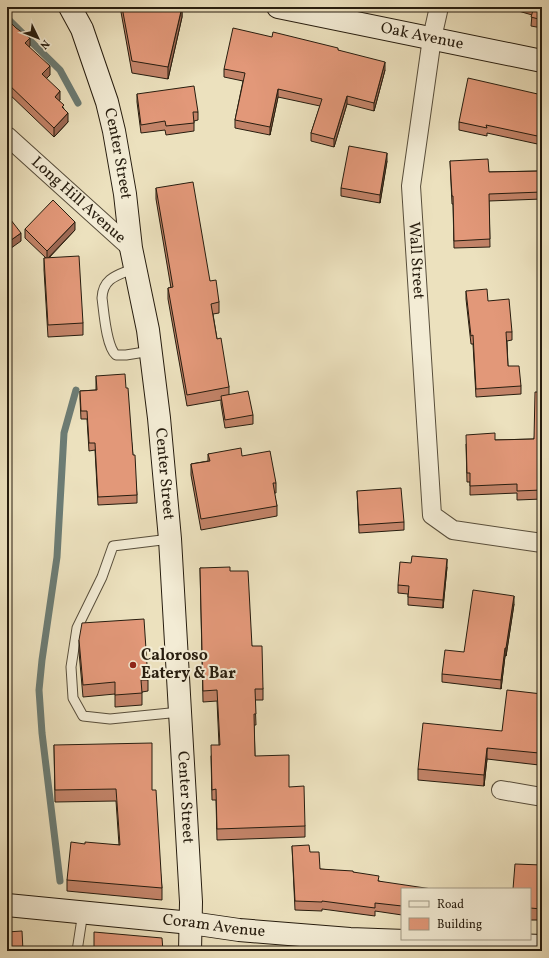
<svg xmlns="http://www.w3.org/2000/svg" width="549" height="958" font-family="Vollkorn,serif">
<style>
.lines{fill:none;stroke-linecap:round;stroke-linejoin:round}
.stream{stroke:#6c7c74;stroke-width:7}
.lane-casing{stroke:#584e3b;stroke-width:11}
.street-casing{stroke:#584e3b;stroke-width:20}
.secondary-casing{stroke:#271d0f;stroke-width:24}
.lane{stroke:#f3ecd5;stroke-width:9}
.street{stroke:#f3ecd5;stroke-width:18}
.secondary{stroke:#f3ecd5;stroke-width:22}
.wall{fill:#c28368;stroke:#271d0f}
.shaded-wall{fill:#9e6a55;stroke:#271d0f}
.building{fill:#e29879;stroke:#271d0f}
.poi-dot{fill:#8f2418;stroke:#f3ecd5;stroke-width:1.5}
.labels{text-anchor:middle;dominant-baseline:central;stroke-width:4;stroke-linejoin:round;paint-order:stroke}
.street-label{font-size:16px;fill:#271d0f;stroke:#f3ecd5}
.poi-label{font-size:16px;font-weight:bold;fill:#271d0f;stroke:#f3ecd5;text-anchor:start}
</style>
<rect width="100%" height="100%" fill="#ece1be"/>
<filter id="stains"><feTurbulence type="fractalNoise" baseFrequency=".005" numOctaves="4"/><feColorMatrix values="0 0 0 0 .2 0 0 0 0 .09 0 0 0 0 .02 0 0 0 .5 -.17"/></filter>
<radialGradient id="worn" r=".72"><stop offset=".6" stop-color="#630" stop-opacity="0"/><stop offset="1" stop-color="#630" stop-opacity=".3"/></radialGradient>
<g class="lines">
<g class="stream">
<path d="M7,18L60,70L78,103"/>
<path d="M60,881L42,733L39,690L42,660L57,557L64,433L76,390"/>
</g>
<g class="lane-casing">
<g id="lane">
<path d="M135,268C119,275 103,277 102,298C104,312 106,346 116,355H126L151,351"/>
<path d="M170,539L113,546L102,577L77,628L71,667L73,698L83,716L110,719L180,712"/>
<path d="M77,951L83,912"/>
</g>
</g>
<g class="street-casing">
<g id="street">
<path id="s1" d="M439,7L432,38L411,186L432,515L453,530L542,543"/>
<path id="s2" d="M7,136L131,248"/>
<path d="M501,790L542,797"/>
</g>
</g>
<g class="secondary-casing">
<g id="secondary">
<path id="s3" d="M70,7L82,29L107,102L114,131L125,194L131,248L148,330L159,418L170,539L191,902L190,951"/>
<path id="s4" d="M278,7L542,61"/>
<path id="s5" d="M7,905L191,923L239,930L350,939L542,946"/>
</g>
</g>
<use href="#lane" class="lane"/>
<use href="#street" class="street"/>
<use href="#secondary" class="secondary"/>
</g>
<g class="wall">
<path d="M121,7H182V17L168,79L132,73L121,12Z"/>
<path d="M505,7H542V28L531,26L532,15Z"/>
<path d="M7,19L30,46L29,47L50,75L46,78L60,100H59L64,109L68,122L54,137L7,92Z"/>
<path d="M338,50L385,70L374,111L347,104L334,147L311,141V133L320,106L278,97L270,135L235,128V120L243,81L224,77V69Z"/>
<path d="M137,94L198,112V120L194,121V131L166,135L165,130L141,133L137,102Z"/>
<path d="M542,95V145L487,133V136L459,130V122Z"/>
<path d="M387,161L380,203L341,196V188Z"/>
<path d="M450,161L489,172L542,171V199L489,201L490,247L454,248L453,204H452Z"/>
<path d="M156,188L210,281L219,302V313L213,314L217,339L229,387V395L253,415V424L225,428L221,404V400L187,406L168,299V288H171L156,199Z"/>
<path d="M25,229L75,230L49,258L83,323V335L48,337L44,270V258H46L25,238Z"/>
<path d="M466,291L488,301L512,332V340L507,341L508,366L521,386V394L476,397L473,344H471L466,299Z"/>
<path d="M96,376L126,388L137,495V503L98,505L95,450L89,451L87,419H81L80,399V391L96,390Z"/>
<path d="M542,392V499L517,500V493L470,495V482H467L466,444L495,440L534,439Z"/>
<path d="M208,454L242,456L276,483V493H274L277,506V516L201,530L191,475V464L208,461Z"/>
<path d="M357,491L404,522V530L359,533Z"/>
<path d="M447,567L443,608L408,605V594L398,593V585Z"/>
<path d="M200,568L230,571L252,646L263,689V700H255L256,725H254L255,756L289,787L305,826V837L217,840L216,800H212L211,756L219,745L217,701L203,702Z"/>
<path d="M514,604L506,656H505L501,689L442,682V674Z"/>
<path d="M79,640L148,680V691L142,692V705L115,707V694L83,697L79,652Z"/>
<path d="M542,694V757H540L539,765L487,759L484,786L418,780V769L502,731Z"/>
<path d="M54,745L152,790L162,888V900L67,891V880L85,844L119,845L116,801L55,802Z"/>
<path d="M292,846L310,852L320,869L353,872L402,889V915L375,911V916L322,909V911L295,910Z"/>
<path d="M542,865V920H530V889Z"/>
</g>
<g class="shaded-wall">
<path d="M182,7V17L168,79V67Z"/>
<path d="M30,38V46L25,52V43Z"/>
<path d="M385,62V70L374,111V103Z"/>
<path d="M50,66V75L42,83V74Z"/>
<path d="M278,89V97L270,135V127Z"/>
<path d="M60,91V100L55,105V97Z"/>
<path d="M347,96V104L334,147V139Z"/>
<path d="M68,113V122L54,137V128Z"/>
<path d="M387,153V161L380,203V195Z"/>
<path d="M75,222V230L47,259V251Z"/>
<path d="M21,233V241L7,251V243Z"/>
<path d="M447,559V567L443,608V600Z"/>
<path d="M514,596V604L506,656V648Z"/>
<path d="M505,648V656L501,689V680Z"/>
<path d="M540,746V757L539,765V753Z"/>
<path d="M487,748V759L484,786V775Z"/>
</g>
<g class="building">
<path d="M122,7H182L168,67L132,61Z"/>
<path d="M532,7H542V20L531,17L534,7Z"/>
<path d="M7,19L16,28L30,38L25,43L50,66L42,74L60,91L55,97L64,105L62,107L68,113L54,128L7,83Z"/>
<path d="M233,28L272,37L273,32L338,48V50L385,62L374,103L347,96L334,139L311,133L322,99L278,89L270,127L235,120L245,73L224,69Z"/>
<path d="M468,78L542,95V137L486,125L487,128L459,122Z"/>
<path d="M194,86L198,112H193L194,123L166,126L165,121L141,125L137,94Z"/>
<path d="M349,146L387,153L380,195L341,188Z"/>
<path d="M488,159L489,172L542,171V192L489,194L490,239L454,241L453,196H452L450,161Z"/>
<path d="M193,182L210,281L216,280L219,302L211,304L217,339L221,338L229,387L187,395L168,288L173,287L156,188Z"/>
<path d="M53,200L75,222L47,251L25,229Z"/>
<path d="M7,215L21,233L7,243Z"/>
<path d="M79,256L83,323L48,325L44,258Z"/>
<path d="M487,289L488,301L509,299L512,332H506L508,366H519L521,386L476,389L473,335L471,336L466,291Z"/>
<path d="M125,374L126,388H128L133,455H135L137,495L98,497L95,443H89L87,411H81L80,391L97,390L96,376Z"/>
<path d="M248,391L253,415L225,420L221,396Z"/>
<path d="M535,392H542V490L517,491V484L470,486V473H467L466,435L495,433V440L534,439Z"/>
<path d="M241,448L242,456L270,451L276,483H273L277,506L201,519L191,464L210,461L208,454Z"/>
<path d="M401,488L404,522L359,525L357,491Z"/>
<path d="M412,556L447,559L443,600L408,597L409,586L398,585L400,562L411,563Z"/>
<path d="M230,567V571H248L252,646H262L263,689H255L256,714H254L255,756L289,755V787L304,786L305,826L217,829L216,789L212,790L211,745H220L217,690L203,691L200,568Z"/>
<path d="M473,590L514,596L506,648H505L501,680L442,674L445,650L464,652Z"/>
<path d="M144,619L148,680H141L142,693L115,695V682L83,685L79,640L82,623Z"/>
<path d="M507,690L542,694V746H540L539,753L487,748L484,775L418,769L423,723L502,731Z"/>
<path d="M152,743V790H156L162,888L67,880L71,842L85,844V842L120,845L116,789L55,790L54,745Z"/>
<path d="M309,845L310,852H319L320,869L353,871V872L379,876L378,881L432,889H402V906L375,903V908L322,901V902L295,901L292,846Z"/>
<path d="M515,864L542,865V909L530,908V889H513Z"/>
<path d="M22,931L23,951H7V932Z"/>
<path d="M94,932L162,938L163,951H94Z"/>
</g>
<circle class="poi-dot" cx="133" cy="665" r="4"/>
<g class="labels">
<g class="street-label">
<text stroke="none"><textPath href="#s4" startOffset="147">Oak Avenue</textPath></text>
<text stroke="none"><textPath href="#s3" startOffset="155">Center Street</textPath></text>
<text stroke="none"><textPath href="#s2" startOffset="96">Long Hill Avenue</textPath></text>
<text stroke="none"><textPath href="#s1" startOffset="256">Wall Street</textPath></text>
<text stroke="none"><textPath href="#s3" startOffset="479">Center Street</textPath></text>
<text stroke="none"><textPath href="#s3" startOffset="803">Center Street</textPath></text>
<text stroke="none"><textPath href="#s5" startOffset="208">Coram Avenue</textPath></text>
</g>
<g class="poi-label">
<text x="141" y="656">Caloroso<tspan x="141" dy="18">Eatery &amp; Bar</tspan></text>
</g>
</g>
<rect width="549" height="958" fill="none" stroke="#ece1be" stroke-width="24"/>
<rect x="8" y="8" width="533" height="942" fill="none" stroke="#271d0f" stroke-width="2"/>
<rect x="12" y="12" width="525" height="934" fill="none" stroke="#271d0f"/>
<rect x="401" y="888" width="130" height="52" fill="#f3ecd5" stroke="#a19986"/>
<rect x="409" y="901" width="20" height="6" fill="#f3ecd5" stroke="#a19986"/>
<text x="437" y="908" font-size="12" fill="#271d0f">Road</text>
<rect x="409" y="918" width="20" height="12" fill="#e29879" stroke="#a19986"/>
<text x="437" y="928" font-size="12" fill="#271d0f">Building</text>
<g transform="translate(38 38) rotate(133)" stroke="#f3ecd5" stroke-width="3" paint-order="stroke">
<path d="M0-3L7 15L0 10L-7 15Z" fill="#271d0f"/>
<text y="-6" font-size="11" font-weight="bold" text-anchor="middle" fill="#271d0f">N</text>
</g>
<rect width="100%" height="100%" filter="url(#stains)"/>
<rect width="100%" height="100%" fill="url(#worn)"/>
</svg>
